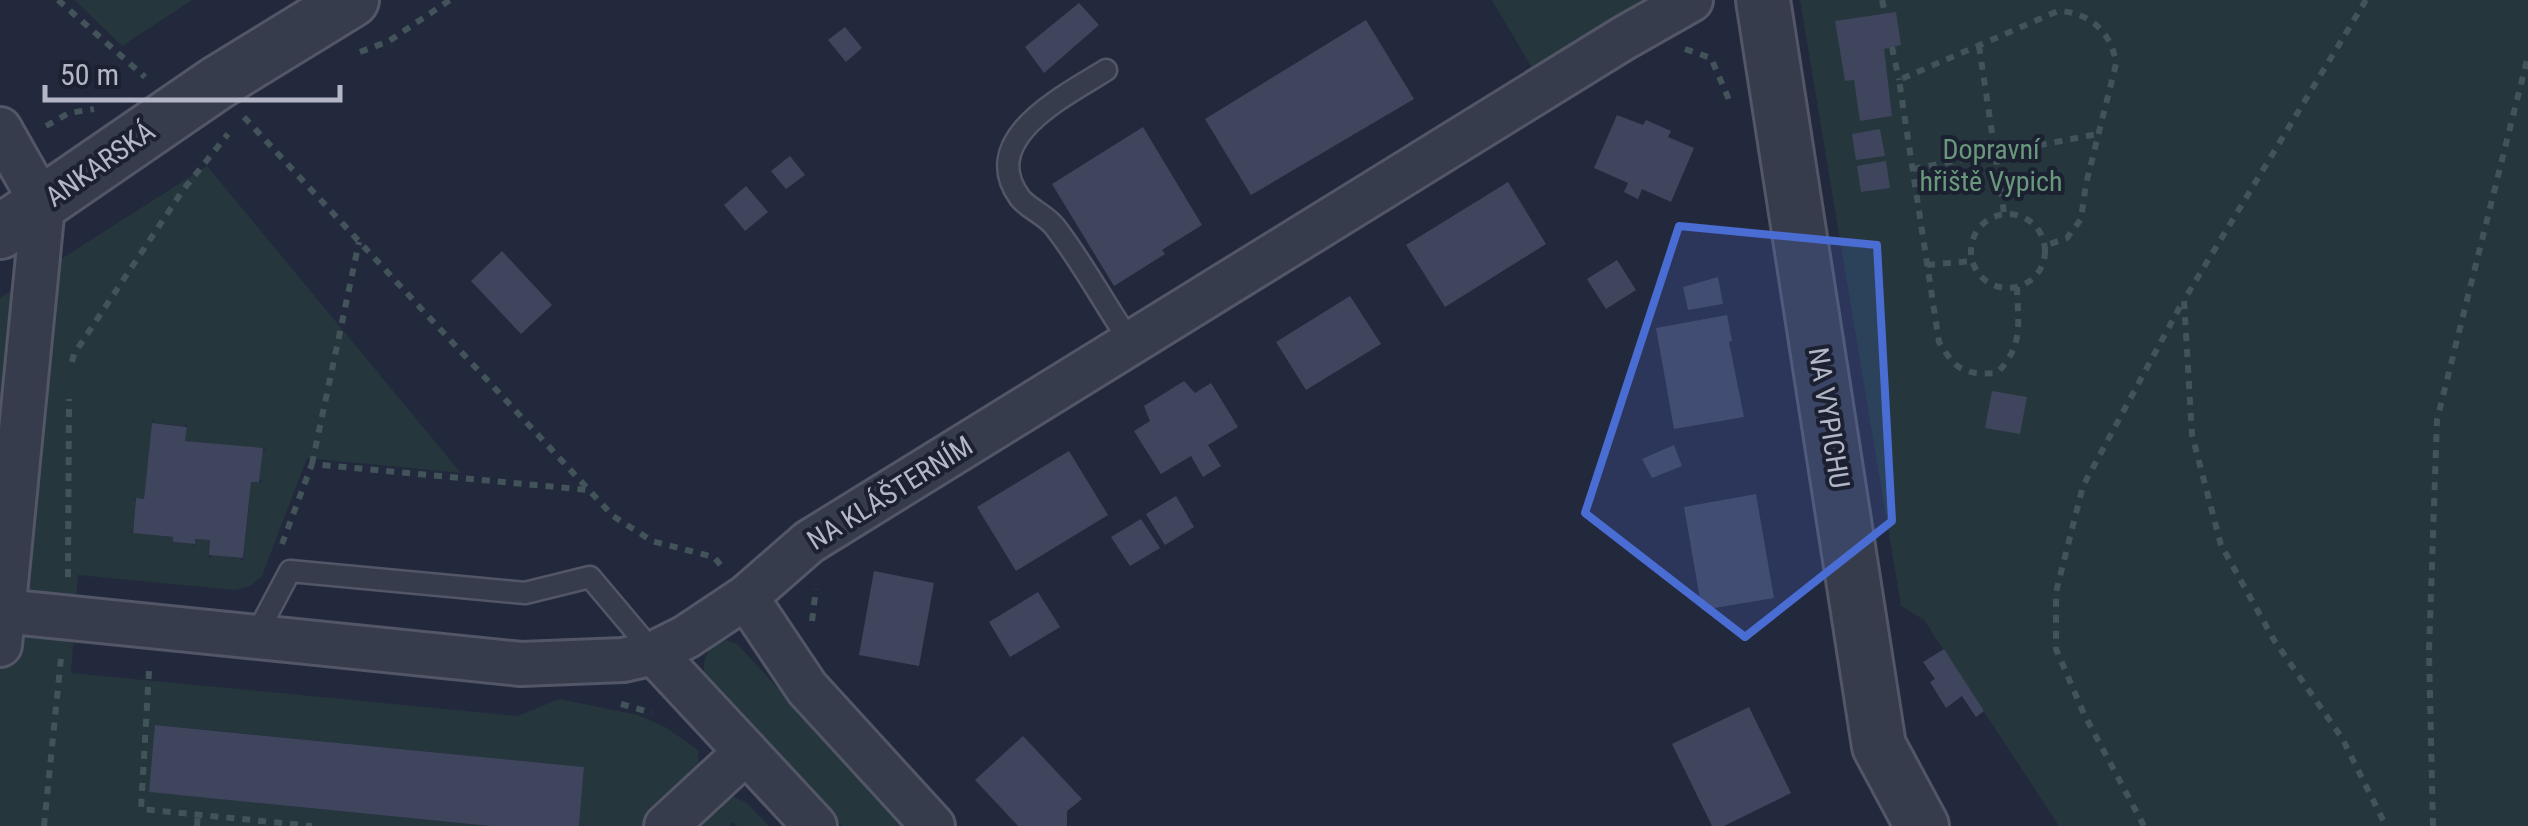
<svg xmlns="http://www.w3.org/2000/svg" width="2528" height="826" font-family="'Roboto Condensed',sans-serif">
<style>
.green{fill:#25363d;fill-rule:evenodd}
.building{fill:#3f455c}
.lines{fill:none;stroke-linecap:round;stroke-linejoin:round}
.service-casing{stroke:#525667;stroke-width:25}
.minor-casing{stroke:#525667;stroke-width:48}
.tertiary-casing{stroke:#525667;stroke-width:58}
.path{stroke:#43535a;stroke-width:6;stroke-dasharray:8 8;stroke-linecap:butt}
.service{stroke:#373c4c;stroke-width:20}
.minor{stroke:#373c4c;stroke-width:42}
.tertiary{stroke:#373c4c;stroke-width:52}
.marked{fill:#4a6dd3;fill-opacity:0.2;stroke:#4a6dd3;stroke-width:8;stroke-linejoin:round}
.labels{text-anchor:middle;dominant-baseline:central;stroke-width:8;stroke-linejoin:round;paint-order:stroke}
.park-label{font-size:28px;fill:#69987c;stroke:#1c2131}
.street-label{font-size:28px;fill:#b2b6c7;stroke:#1c2131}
</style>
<rect width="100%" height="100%" fill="#23293c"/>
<g class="green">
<path d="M75,0H192L122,46Z"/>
<path d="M1492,0H1642L1532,68Z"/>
<path d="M1800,0H2528V826H2059L1924,620L1901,606Z"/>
<path d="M207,166L461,473L307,458L262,576L250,586L235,590L78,575L71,673L518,716L559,699L638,715L665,727L698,750L699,771L648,826H579L584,767L156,725L150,792L490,826H0V298ZM153,419L155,423L184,426L187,423L185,441L267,449L262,451L259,480L264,482H251L243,562L241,558L212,555L209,559L210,540L195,539L194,547L193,544L174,542L173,545V537L129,532L133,530L136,501L132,499H144Z"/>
<path d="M726,640L737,644L906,826H842L706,680C700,662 707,645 726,640Z"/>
<path d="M734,797L747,803L769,826H737L733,822L729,826H696L725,799Z"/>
</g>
<g class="building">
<path d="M1079,3L1099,25L1044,73L1025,47Z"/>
<path d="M1896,12L1901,45L1884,49L1892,116L1860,121L1854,80L1845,81L1835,21Z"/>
<path d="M1366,20L1414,99L1251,195L1205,119Z"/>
<path d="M845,27L862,48L846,62L828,40Z"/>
<path d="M1617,115L1643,125L1646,120L1671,131L1668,137L1694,148L1671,202L1642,189L1638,199L1624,192L1628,183L1594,168Z"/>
<path d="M1143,127L1202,225L1162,250L1165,254L1114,286L1052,184Z"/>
<path d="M1880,129L1885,156L1856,160L1852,134Z"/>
<path d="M790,156L805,175L786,189L771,171Z"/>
<path d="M1886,161L1890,188L1861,192L1857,166Z"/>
<path d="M1508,182L1546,244L1445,307L1406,245Z"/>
<path d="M746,186L768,212L745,231L724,205Z"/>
<path d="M502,251L552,305L521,334L471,281Z"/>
<path d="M1617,260L1636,290L1606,309L1587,279Z"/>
<path d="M1718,277L1723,304L1688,310L1683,287Z"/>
<path d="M1350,296L1381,344L1306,390L1276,342Z"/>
<path d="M1727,315L1732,341L1729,342L1744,417L1674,429L1656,328Z"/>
<path d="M1184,381L1195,393L1211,383L1238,427L1208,445L1221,466L1203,477L1191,456L1161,474L1134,431L1150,421L1144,406Z"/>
<path d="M1992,391L2027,397L2020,434L1985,428Z"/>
<path d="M152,423L187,427L185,441L263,448L259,482H251L243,558L209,555L210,540L195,539V544L173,542V537L133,533L136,498L144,499Z"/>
<path d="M1674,445L1682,466L1652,478L1642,459Z"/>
<path d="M1069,451L1108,515L1016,571L977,507Z"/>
<path d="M1756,494L1774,598L1702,610L1684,507Z"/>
<path d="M1176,496L1194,527L1165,545L1146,514Z"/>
<path d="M1141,519L1160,548L1130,566L1111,537Z"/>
<path d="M874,571L934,583L919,666L859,655Z"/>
<path d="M1038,592L1060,627L1010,657L989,622Z"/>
<path d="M1944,649L1984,711L1976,717L1962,696L1946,708L1930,682L1935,679L1923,662Z"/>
<path d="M1749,707L1791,793L1724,826H1712L1672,744Z"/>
<path d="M155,725L584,767L579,826H490L149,792Z"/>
<path d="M1023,736L1082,799L1067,811V826H1018L975,780Z"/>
</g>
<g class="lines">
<g class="service-casing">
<g id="service">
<path d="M1106,70C1067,95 976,138 1020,198C1029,209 1046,215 1055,227C1083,263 1105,305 1131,343"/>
<path d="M255,637L290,571L525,593L590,577L654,653"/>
</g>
</g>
<g class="minor-casing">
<g id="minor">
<path d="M0,129L43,205L0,645"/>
<path d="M746,597L807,688L933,826"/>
<path d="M3,611L521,664L623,660L654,653L686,637L746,597L809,542L1624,38L1691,0"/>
<path d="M654,653L815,826"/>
<path d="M666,826L746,752"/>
</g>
</g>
<g class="tertiary-casing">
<g id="tertiary">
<path d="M1763,0L1879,746L1922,826"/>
<path d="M0,232L217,83L352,0"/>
</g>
</g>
<g class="path">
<path d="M58,0L145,77"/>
<path d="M1882,0L1885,13"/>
<path d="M2366,0L2184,300L2192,435L2221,545L2274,640L2342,738L2386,826"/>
<path d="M1979,46L2004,213"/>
<path d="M1892,47L1899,80"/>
<path d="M1685,49L1711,58L1730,102"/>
<path d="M360,52L389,41L450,0"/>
<path d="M244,117L613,516L652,541L714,557L722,567"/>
<path d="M46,126L69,113L94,109"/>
<path d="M1913,169L2098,134"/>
<circle cx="2008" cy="251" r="37"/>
<path d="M1927,265L1972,261"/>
<path d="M2017,287C2018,324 2024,345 1997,373C1963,375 1956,370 1939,342L1899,80L2058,11C2089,12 2112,32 2116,64L2086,184L2081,219L2067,238L2047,245"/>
<path d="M72,362L74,354L183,190L228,134"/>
<path d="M312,464L359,242"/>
<path d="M282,544L312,464L589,490"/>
<path d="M68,577L69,399"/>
<path d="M812,621L816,589"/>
<path d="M149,671L141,809L312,826"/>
<path d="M621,704L652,713"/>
<path d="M44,826L61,658"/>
<path d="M197,826L198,814"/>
<path d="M2144,826L2084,714L2056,649V592L2083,486L2183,301"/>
<path d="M2433,826L2429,651L2437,420L2528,56"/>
</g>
<use href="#service" class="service"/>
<use href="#minor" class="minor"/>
<use href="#tertiary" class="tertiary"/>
</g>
<path class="marked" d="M1679,226L1877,245L1892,521L1745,637L1585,513Z"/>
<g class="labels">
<g class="park-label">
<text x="1991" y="149">Dopravní<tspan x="1991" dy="32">hřiště Vypich</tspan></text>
</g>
<g class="street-label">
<text transform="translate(100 164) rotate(-35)">ANKARSKÁ</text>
<text transform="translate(1829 418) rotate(81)">NA VYPICHU</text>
<text transform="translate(890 493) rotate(-32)">NA KLÁŠTERNÍM</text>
</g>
</g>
<path d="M45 85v15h295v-15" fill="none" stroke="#b2b6c7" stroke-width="5"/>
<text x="60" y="85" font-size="30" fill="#b2b6c7" stroke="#1c2131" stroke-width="8" paint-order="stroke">50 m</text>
</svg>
